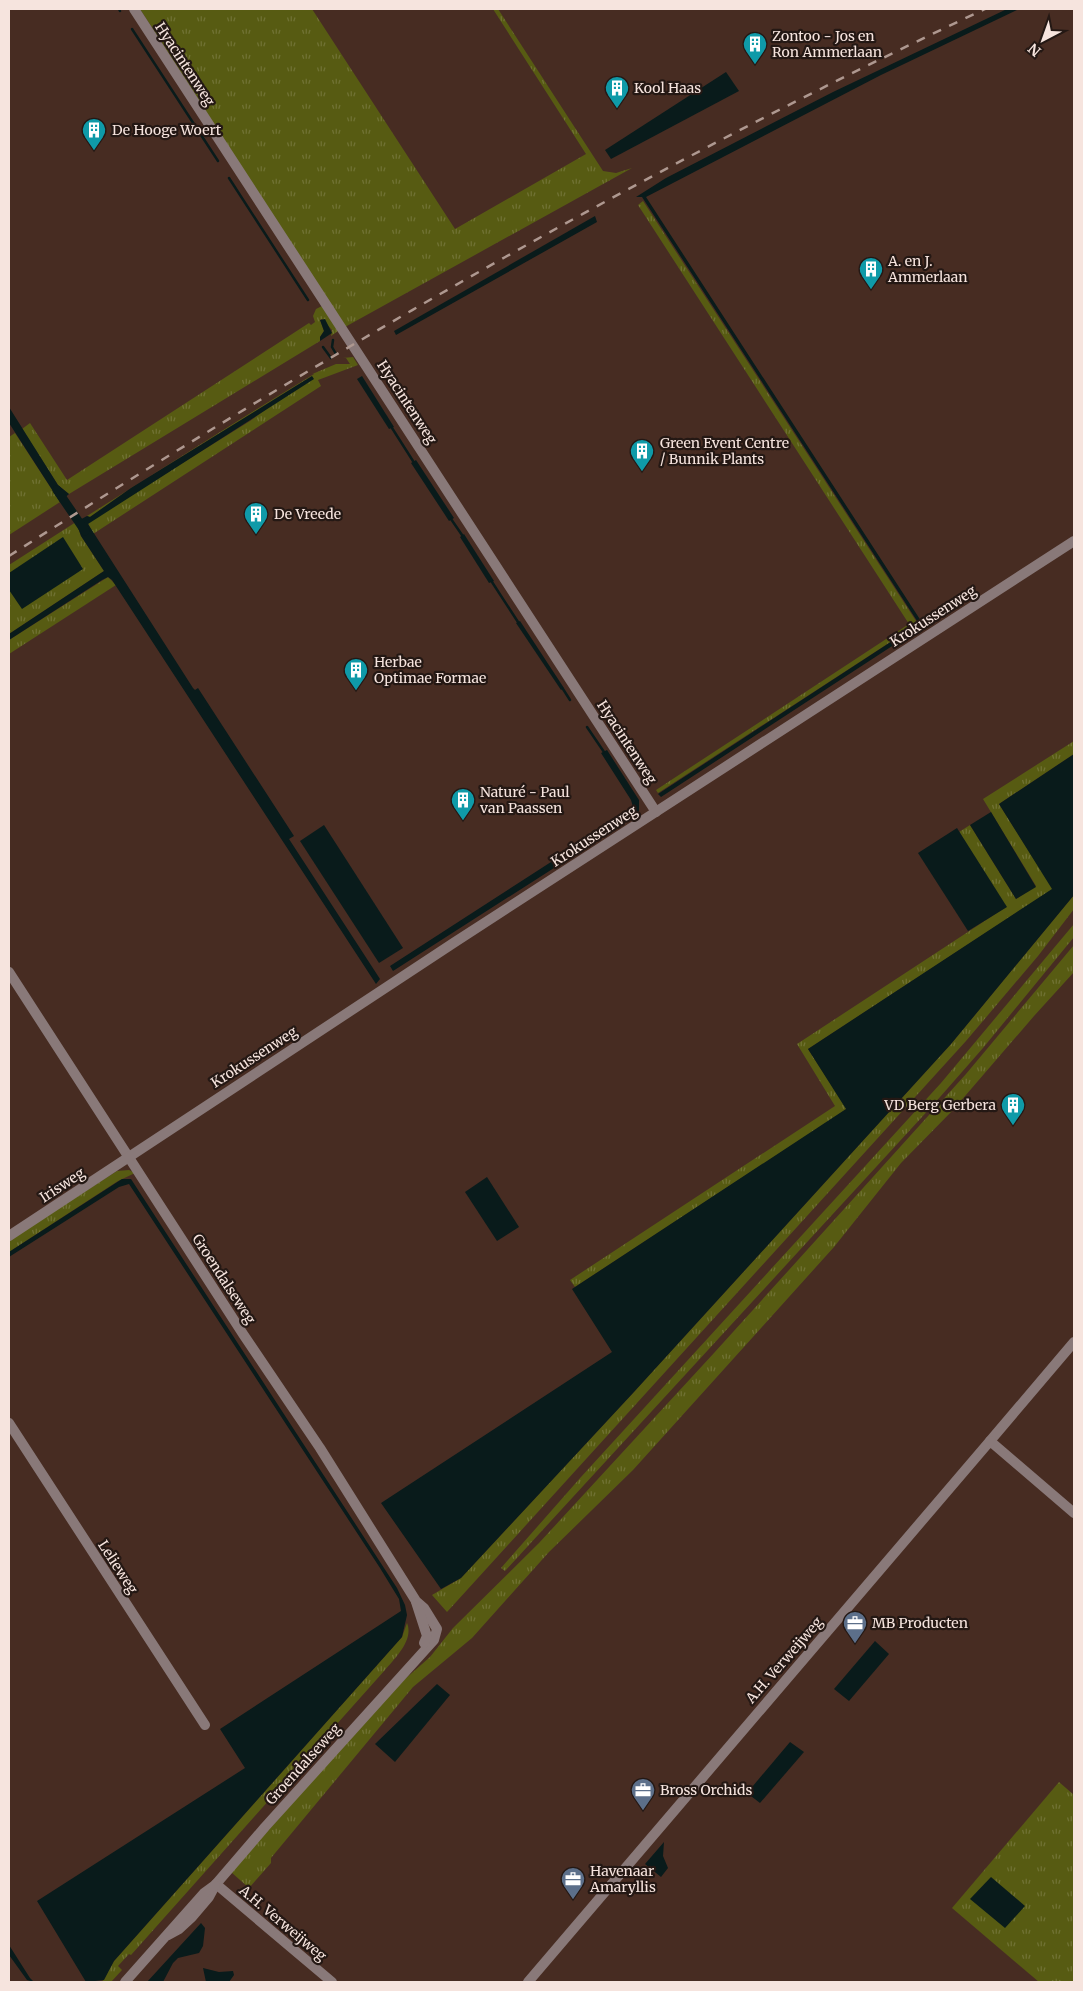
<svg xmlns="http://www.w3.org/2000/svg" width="1083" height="1991" font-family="Merriweather,serif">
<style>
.grass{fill:url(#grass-tufts)}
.water{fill:#091b1b}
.pier{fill:#472c22}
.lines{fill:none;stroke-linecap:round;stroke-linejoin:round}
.stream{stroke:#091b1b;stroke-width:2.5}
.canal{stroke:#091b1b;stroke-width:9}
.minor{stroke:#897979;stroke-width:10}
.rail{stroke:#ae9890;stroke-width:2.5;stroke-dasharray:9 9;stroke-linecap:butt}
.labels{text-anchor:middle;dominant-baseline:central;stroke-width:4.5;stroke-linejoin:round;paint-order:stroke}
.poi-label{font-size:14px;fill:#f6e4de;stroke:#241814;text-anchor:start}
.street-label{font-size:14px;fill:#f6e4de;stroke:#241814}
</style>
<defs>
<pattern id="grass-tufts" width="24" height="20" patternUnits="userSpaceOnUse" patternTransform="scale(1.25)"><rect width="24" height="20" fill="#575b12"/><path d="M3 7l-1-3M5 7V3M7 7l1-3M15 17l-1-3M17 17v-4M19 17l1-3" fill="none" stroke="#707234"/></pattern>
</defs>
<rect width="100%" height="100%" fill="#472c22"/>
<g class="grass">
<path d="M140,9H312L455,229L586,154L493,9H498L603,171L616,173L632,168L345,327Z"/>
<path d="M643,201L918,624L658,793L656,790L909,624L638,205Z"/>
<path d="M322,306L338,331L331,336L332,330L322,319L320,320L324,331L320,337V341L69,494L58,485L22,429L30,423L67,480L309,323L311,325L315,322L313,316L316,309Z"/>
<path d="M353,357L358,365L318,380L321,386L93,534L88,523L91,520L250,421L312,376L131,488L90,517L87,516L310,375L336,364H350L346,358H343Z"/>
<path d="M15,433L60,502L9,535V437Z"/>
<path d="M76,522L81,536L104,571L9,634V565Z"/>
<path d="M108,577L116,585L9,654V640Z"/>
<path d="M1074,741V754L999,804L1053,889L808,1049L847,1109L575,1287L570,1280L835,1106L797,1044L1006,907L959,832L970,825L1016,899L1036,886L983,799Z"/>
<path d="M1074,895V909L1038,956L966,1041L447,1612L432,1595L461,1578L633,1393L951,1044Z"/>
<path d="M1074,924V937L983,1048L933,1105L505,1571L501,1568L581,1477L941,1083Z"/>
<path d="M1074,945V972L1034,1016L953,1110L901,1163L834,1247L633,1470L549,1552L472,1638L413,1687L271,1858V1863L249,1888L231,1872L396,1687L430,1657L453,1628L539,1543L714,1353L966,1074Z"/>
<path d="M129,1170L135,1173L118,1181L9,1252V1240L117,1171Z"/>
<path d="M407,1623C414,1640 395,1658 385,1670L131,1955L129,1954L118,1966L122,1970L111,1982H102L114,1961L402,1637Z"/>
<path d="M1059,1782L1074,1795V1982H1039L952,1908Z"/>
</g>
<g class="water">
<path d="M1007,9H1019L881,75L646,197L923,624L921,627L642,197H636L666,178L833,92Z"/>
<path d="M726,72L739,91L611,159L605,150Z"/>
<path d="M595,216L597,222L396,335L394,331Z"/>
<path d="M325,319L332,333L320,341V337L324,331L320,320Z"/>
<path d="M312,376L314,379L88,524L193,688L195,690L198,688L294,836L289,839L380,979L376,984L112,580L108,577L102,580L9,640V634L104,571L81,536L76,522L87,516L90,517L131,488Z"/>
<path d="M362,376L394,427L389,429L357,379Z"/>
<path d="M9,407L58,485L69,494L60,502L9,423Z"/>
<path d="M416,460L454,518L449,521L411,463Z"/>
<path d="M464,534L494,581L489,583L460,537Z"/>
<path d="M63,537L83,569L22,609L9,590V573Z"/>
<path d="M520,621L564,688L561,690L516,623Z"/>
<path d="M906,632L909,635L661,797L658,794Z"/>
<path d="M607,750L639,800V811L632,818L393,971L390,966L630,811L633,807L631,800L601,753Z"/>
<path d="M1074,754V895L951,1044L633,1393L461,1578L441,1589L381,1503L612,1352L572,1289L846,1109L808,1049L1052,889L999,804Z"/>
<path d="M991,812L1036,887L1016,899L970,825Z"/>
<path d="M324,825L403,948L379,963L300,841Z"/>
<path d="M957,828L1007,907L968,931L918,853Z"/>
<path d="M487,1177L519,1227L497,1241L465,1192Z"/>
<path d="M122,1179H131L397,1588L405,1605L407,1615L402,1637L114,1961L104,1980L86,1982L37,1901L245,1768L220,1729L401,1611L399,1599L380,1568L129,1184L119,1187L9,1257V1252Z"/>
<path d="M875,1641L889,1654L849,1701L834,1689Z"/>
<path d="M437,1684L450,1695L395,1762L375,1744Z"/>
<path d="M790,1742L804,1752L760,1803L747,1793Z"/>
<path d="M664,1842L663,1856L668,1868L661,1877L645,1864Z"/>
<path d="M991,1877L1025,1906L1005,1928L970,1899Z"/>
<path d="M201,1923L205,1928L203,1946L199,1953L178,1958L173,1963L163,1982H147Z"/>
<path d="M9,1945L30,1978L34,1982L27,1980L9,1955Z"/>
<path d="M203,1968L219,1972L233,1971L234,1975L229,1982H206Z"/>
</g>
<path class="pier" d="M311,373L314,374L141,480L188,449Z"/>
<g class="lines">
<g class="stream">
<path d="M119,9L120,11"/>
<path d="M132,29L218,161"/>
<path d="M229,178L308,300"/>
<path d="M333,340L332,347L336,354"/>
<path d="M323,347L331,358"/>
<path d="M392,428L413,461"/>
<path d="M451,519L462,535"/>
<path d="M492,582L518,622"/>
<path d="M563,689L570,700"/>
<path d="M587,727L604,752"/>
</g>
<path class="canal" d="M57,490L85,531"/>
<g class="minor">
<path d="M134,9L656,812"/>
<path d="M9,972L243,1334L320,1448L416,1601L424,1608L437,1629L434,1640L265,1827L216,1884L209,1897L192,1917L179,1929L168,1935"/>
<path d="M9,1236L455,942L1074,541"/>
<path d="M9,1423L205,1725"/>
<path d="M990,1441L1074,1342"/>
<path d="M416,1602L427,1636L424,1643"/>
<path d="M216,1884L332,1982"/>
<path d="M125,1982L204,1893L215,1885"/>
<path d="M528,1982L990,1441L1074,1513"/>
</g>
<path class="rail" d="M9,556C324,355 646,168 985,9"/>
</g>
<defs>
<g id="building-pin" transform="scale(1.25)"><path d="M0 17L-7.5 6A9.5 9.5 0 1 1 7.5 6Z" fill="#0f9aa8" stroke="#241814"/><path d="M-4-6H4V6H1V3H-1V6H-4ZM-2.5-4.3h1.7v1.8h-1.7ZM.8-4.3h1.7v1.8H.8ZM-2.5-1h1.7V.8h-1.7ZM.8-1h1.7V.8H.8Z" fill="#fff"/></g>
<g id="office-pin" transform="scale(1.25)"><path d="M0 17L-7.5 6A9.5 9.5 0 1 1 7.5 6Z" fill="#5c6f8a" stroke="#241814"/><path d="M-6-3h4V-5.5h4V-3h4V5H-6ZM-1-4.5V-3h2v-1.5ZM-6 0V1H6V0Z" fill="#fff"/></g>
</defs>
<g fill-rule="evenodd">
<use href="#building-pin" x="755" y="44"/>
<use href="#building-pin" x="617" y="88"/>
<use href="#building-pin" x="94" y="130"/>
<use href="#building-pin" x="871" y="269"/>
<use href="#building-pin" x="642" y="451"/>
<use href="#building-pin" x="256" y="514"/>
<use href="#building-pin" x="356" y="670"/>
<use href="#building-pin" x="463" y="800"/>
<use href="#building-pin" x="1013" y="1105"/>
<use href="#office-pin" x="855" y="1623"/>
<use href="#office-pin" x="643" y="1790"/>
<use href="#office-pin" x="573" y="1879"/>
</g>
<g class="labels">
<g class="poi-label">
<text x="772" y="36">Zontoo - Jos en<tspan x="772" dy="16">Ron Ammerlaan</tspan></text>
<text x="634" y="88">Kool Haas</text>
<text x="112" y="130">De Hooge Woert</text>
<text x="888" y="261">A. en J.<tspan x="888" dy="16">Ammerlaan</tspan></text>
<text x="660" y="443">Green Event Centre<tspan x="660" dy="16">/ Bunnik Plants</tspan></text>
<text x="274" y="514">De Vreede</text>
<text x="374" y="662">Herbae<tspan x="374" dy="16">Optimae Formae</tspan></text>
<text x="480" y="792">Naturé - Paul<tspan x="480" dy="16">van Paassen</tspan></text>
<text x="996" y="1105" text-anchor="end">VD Berg Gerbera</text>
<text x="872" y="1623">MB Producten</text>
<text x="660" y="1790">Bross Orchids</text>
<text x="590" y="1871">Havenaar<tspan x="590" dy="16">Amaryllis</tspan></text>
</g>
<g class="street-label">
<text transform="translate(185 64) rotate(57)">Hyacintenweg</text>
<text transform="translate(407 402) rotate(57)">Hyacintenweg</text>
<text transform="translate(933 616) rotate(-33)">Krokussenweg</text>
<text transform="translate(627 742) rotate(57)">Hyacintenweg</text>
<text transform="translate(594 836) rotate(-33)">Krokussenweg</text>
<text transform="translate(254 1057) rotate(-33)">Krokussenweg</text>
<text transform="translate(62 1185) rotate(-33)">Irisweg</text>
<text transform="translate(224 1279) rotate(57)">Groendalseweg</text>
<text transform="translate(118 1567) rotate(57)">Lelieweg</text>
<text transform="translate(784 1660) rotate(-49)">A.H. Verweijweg</text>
<text transform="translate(303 1764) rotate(-48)">Groendalseweg</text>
<text transform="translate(283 1923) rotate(40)">A.H. Verweijweg</text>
</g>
</g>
<rect width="1083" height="1991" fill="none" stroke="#f6e4de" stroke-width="20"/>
<g transform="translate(1043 40) rotate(221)" stroke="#241814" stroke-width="4" paint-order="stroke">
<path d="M0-4L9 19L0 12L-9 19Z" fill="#f6e4de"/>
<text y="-8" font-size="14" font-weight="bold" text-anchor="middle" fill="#f6e4de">N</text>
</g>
</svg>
